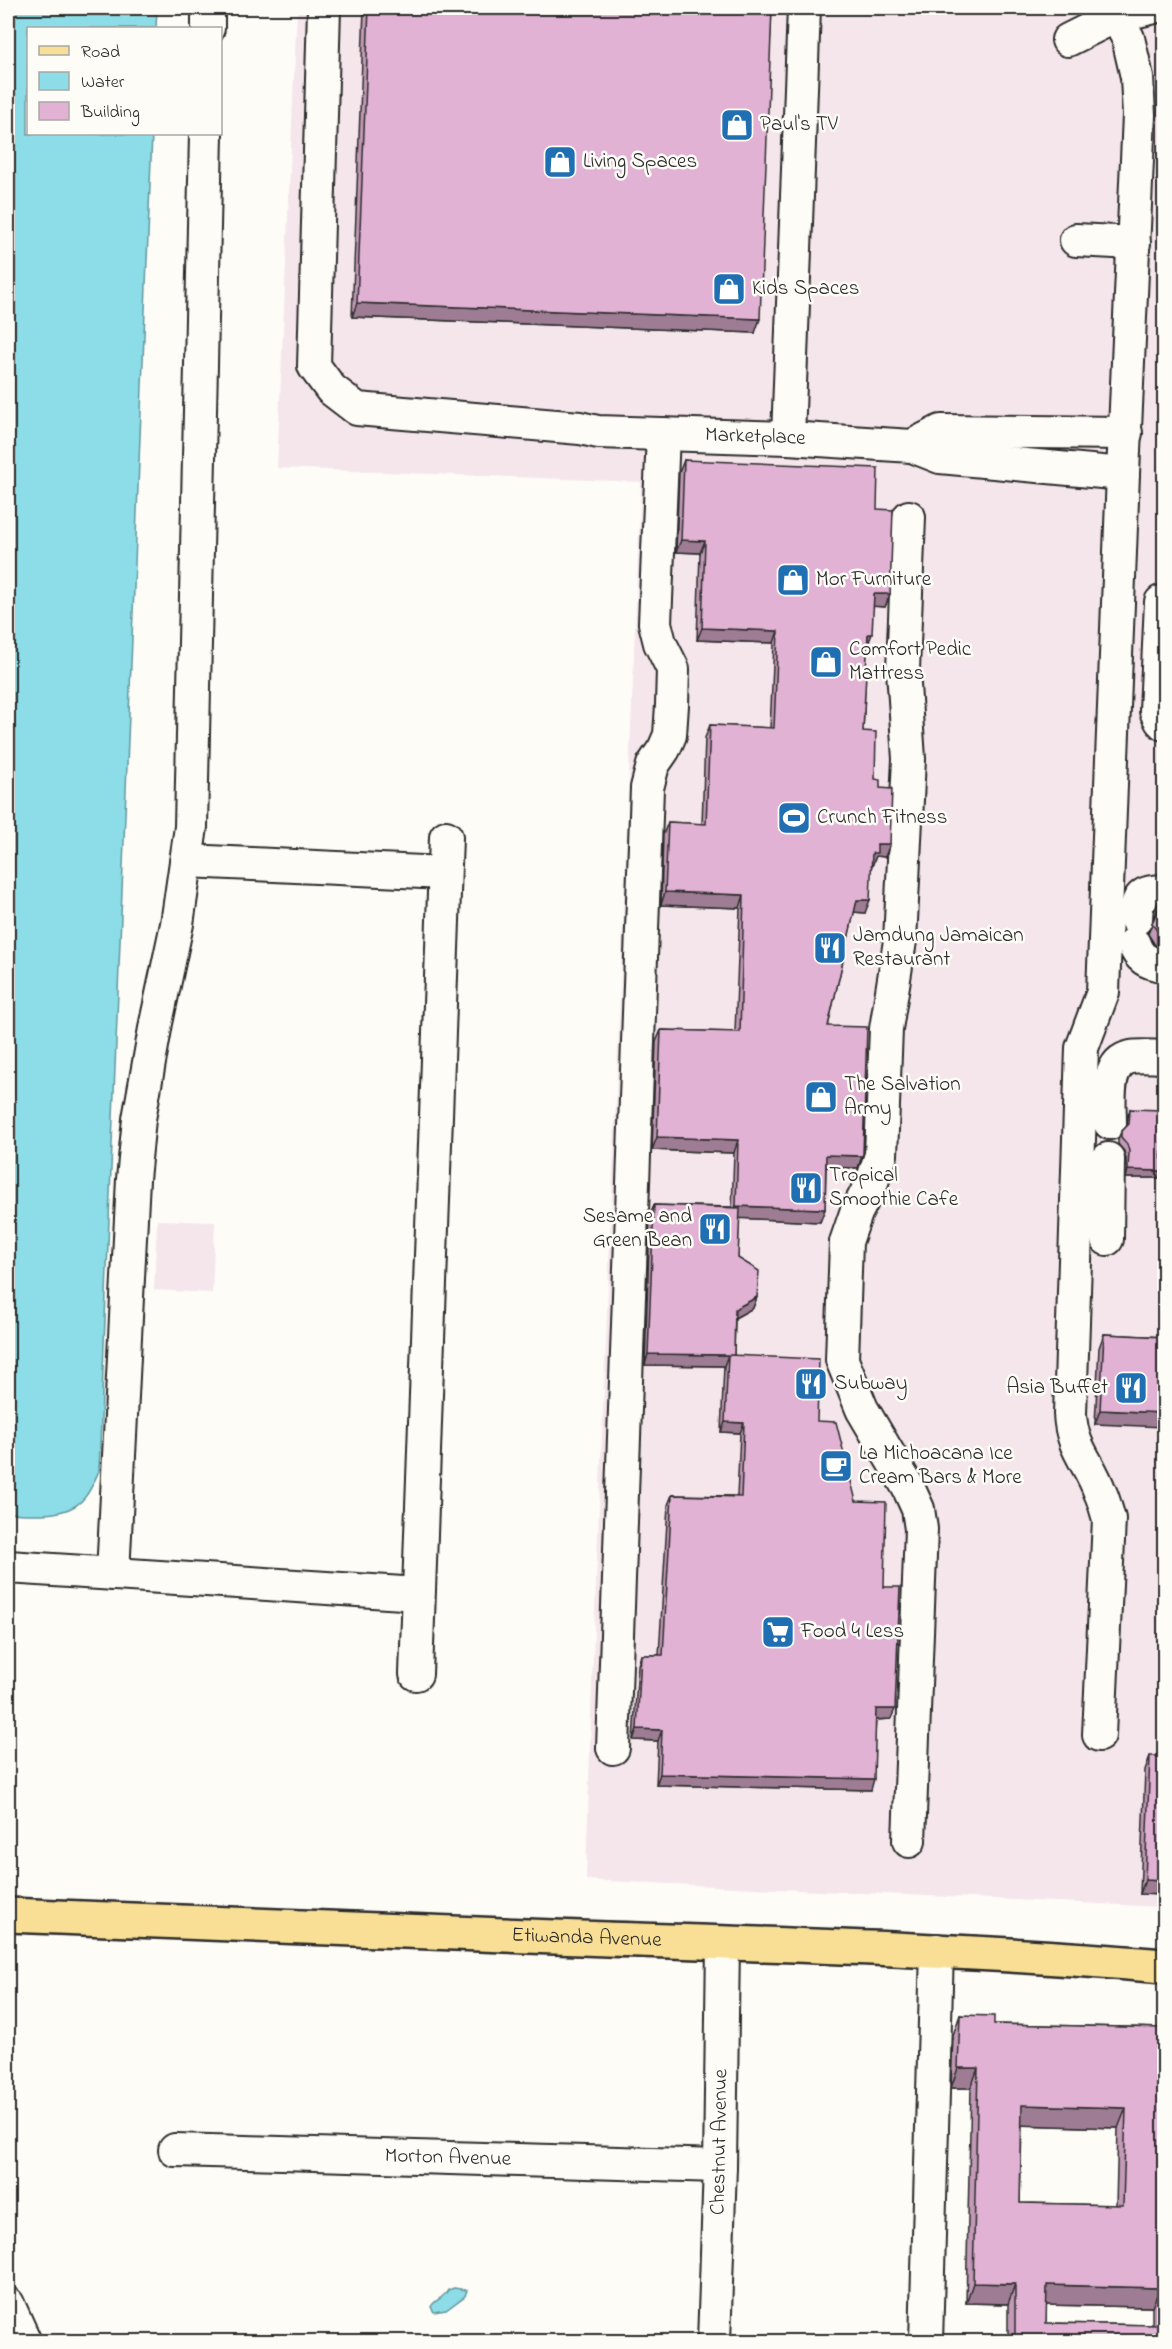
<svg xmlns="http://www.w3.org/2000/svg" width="1172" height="2349" font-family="'Indie Flower',sans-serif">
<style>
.built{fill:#f5e6ec}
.water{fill:#8cdde8;stroke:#65969c;stroke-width:1.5}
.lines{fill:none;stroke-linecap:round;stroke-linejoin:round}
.minor-casing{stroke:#2b2b2b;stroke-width:36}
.major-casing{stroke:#2b2b2b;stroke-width:38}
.minor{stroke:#fdfcf7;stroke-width:32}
.major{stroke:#f9df96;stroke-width:33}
.wall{fill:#c299b6;stroke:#2b2b2b;stroke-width:1.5;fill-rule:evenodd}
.shaded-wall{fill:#9e7d94;stroke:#2b2b2b;stroke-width:1.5}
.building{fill:#e1b2d4;stroke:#2b2b2b;stroke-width:1.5;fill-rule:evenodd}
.labels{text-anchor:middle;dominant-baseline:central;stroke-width:5;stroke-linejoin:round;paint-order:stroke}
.poi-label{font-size:21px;fill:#2b2b2b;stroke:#fdfcf7;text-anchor:start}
.street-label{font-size:21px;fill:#2b2b2b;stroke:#fdfcf7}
</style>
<rect width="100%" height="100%" fill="#fdfcf7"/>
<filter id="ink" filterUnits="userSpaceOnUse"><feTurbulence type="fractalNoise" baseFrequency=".0167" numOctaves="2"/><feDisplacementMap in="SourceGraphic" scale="12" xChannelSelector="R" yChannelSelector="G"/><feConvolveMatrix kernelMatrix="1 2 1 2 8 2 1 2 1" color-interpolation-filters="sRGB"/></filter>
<g filter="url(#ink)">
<g class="built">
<path d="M297,8H1164V1907L586,1880L592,1681L641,482L277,468Z"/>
<path d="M157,1220L215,1222L212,1293L154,1290Z"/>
</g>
<g class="water">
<path d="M8,8H157L156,28H28V134H152L99,1471C95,1479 91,1490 85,1497C68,1519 32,1514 8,1513Z"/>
<path d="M454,2288L467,2290L465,2296L446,2310L434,2312L431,2307C434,2300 443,2299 448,2290Z"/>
</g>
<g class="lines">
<g class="minor-casing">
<g id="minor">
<path id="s1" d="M324,8L314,366L331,389L357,409L580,428L598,432L788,438L912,446L940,457L1123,474"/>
<path d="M208,28V8"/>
<path d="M1068,40L1116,16L1151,8"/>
<path d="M1076,240L1134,243"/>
<path d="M788,438L804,8"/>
<path d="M912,446L941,431L1126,433"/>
<path d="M909,517L903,670L909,759L900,941L886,1029L881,1155L872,1182L856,1213L846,1242L842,1360L862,1409L908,1487L918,1509L921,1529L909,1841"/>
<path d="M1161,602L1156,711L1161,721L1164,724"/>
<path d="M187,861L444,873"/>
<path d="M1136,919C1137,895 1141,892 1164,891"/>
<path d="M1134,944C1139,959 1149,964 1164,965"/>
<path d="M1110,1123C1110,1103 1104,1062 1131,1057C1141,1055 1154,1057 1164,1057"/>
<path d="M1107,1239L1108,1159"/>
<path d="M8,1567L418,1594"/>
<path d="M113,1574L133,1179L139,1119L156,1023L177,924L191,827L206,134"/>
<path d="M416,1674L446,837"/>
<path d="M1099,1735L1109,1519C1106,1510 1104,1500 1100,1492C1089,1461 1072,1450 1070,1414L1082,1048L1103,992L1123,474L1139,115L1137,77L1128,38L1112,8"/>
<path d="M613,1748L647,788L653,765L664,749L670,735L672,705L673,669L660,643L655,623L663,434"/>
<path id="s2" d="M175,2150L720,2166"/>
<path d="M8,2304L25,2342"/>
<path id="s3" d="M714,2342L720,2166L723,1943"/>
<path d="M926,2342L937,1950"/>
</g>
</g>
<g class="major-casing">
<g id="major">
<path id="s4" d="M8,1915C207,1923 407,1932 607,1939C793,1945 979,1950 1164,1966"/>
</g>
</g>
<use href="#minor" class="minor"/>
<use href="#major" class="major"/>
</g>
<g class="wall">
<path d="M364,8H772L755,333L352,317Z"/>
<path d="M684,460L877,509L890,594L885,607L873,606L867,646L863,731L875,779L880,788L890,844L885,857L876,856L872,866H871L865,913L854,912L828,1026L858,1168L826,1167L825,1209L820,1222L739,1218L738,1258L757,1297L753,1308L735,1318L734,1356L817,1421L856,1501L884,1587L891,1719L876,1720L871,1790L656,1785L658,1741L633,1740L638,1665L641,1655H659L668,1505L672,1495L737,1496L740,1433L721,1432L724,1366L645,1365L650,1215L654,1205L732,1207L734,1153L652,1150L656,1042L661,1030L735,1032L740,908L661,905L663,835L668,822L702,824L705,738L710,725L770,728L774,643L697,640L700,553L676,552L679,473Z"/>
<path d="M1159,899H1164V947L1155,945L1148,934L1154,919L1155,910Z"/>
<path d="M1130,1109L1161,1171L1159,1178H1126V1159L1124,1151L1118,1144V1139L1121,1132L1127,1126L1128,1116Z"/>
<path d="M1104,1334L1164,1337L1095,1424L1099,1348Z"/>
<path d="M1150,1756L1164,1895L1140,1894L1145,1770Z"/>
<path d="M960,2015L994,2024L1164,2028V2342H1008V2304L966,2303L971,2088H951L953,2035ZM1022,2125L1118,2128L1116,2205L1020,2203ZM1046,2305L1152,2307V2325L1046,2323Z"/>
</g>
<g class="shaded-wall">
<path d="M357,303L760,319L755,333L352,317Z"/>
<path d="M681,540L705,541L700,553L676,552Z"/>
<path d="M874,594H890L885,607L869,606Z"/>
<path d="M702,628L778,631L774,643L697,640Z"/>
<path d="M868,634H872L867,647Z"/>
<path d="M877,844H890L885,857L876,856L872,866L867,865L872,853Z"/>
<path d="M665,892L744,895L740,908L661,905Z"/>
<path d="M857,900H870L865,913L853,912Z"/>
<path d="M657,1137L738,1140L734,1153L652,1150Z"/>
<path d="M826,1155L862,1156L858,1168L822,1167Z"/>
<path d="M1128,1170L1161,1171L1159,1178H1126Z"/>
<path d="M736,1206L825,1209L820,1222L731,1218Z"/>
<path d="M757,1297L753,1308L731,1320L735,1309Z"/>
<path d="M648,1354L728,1355L724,1366L645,1365Z"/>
<path d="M1100,1410L1164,1413V1427L1095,1424Z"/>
<path d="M725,1422L744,1423L740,1433L721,1432Z"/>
<path d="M876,1709H895L891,1719L872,1720Z"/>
<path d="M637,1729L662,1730L658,1741L633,1740Z"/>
<path d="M660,1774L874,1779L871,1790L656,1785Z"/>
<path d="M1145,1880L1164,1881V1895L1140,1894Z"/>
<path d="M958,2068H978L971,2088H951Z"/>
<path d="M1022,2105L1126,2108L1118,2128L1015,2125Z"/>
<path d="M973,2283L1015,2284L1008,2304L966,2303Z"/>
<path d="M1047,2285L1160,2288L1152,2307L1040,2305Z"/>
</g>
<g class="building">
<path d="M369,8H772L760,319L357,303Z"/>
<path d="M684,460L878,468L877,509L893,510L890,594H874L872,634H868L863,731L876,732L875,779L880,780V788L892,789L890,844H877V853H872L870,900H857L828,1026L867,1027L863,1154L862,1156L826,1155L825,1209L736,1206L738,1140L657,1137L661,1030L740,1032L744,895L665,892L668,822L706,824L710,725L774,728L778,631L702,628L705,541L681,540Z"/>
<path d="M1159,899H1164V936L1159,934L1152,923L1158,910Z"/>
<path d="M1130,1109L1163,1110L1161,1171L1128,1170L1129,1151L1127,1144L1121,1137V1132L1129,1124Z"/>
<path d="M654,1205L740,1208L738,1258L759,1271L757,1297L735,1309L734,1355H729L819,1359L817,1421L836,1422L856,1501L886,1502L884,1587H900L895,1709H876L874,1779L660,1774L662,1730L637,1729L641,1655H663L672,1495L741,1497L744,1423L725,1422L728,1355L648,1354Z"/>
<path d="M1104,1334L1164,1337V1413L1100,1410Z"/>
<path d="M1150,1756H1164V1881L1145,1880Z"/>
<path d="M960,2015L994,2016V2024L1164,2028V2342H1015V2284L973,2283L978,2068H958ZM1022,2105L1126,2108L1123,2205L1020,2203ZM1047,2285L1160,2288L1158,2325L1046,2323Z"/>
</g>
</g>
<defs>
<g id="shop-square" transform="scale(1.725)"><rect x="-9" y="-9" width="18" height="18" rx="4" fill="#1f6fb2" stroke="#fdfcf7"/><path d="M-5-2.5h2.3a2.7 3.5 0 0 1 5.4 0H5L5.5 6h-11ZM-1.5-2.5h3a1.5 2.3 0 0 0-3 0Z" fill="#fff"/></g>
<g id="stadium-square" transform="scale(1.725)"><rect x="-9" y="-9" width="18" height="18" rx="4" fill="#1f6fb2" stroke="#fdfcf7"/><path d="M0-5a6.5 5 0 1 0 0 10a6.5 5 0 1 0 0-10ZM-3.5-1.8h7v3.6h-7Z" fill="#fff"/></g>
<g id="restaurant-square" transform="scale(1.725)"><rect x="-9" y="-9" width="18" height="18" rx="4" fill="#1f6fb2" stroke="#fdfcf7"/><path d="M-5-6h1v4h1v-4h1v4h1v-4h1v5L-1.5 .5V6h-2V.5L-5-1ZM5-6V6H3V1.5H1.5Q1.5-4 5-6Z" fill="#fff"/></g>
<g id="cafe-square" transform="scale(1.725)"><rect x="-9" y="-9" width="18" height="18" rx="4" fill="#1f6fb2" stroke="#fdfcf7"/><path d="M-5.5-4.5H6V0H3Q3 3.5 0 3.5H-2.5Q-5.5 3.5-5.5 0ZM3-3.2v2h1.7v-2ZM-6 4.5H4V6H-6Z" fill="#fff"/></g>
<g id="supermarket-square" transform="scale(1.725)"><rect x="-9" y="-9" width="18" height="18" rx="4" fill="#1f6fb2" stroke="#fdfcf7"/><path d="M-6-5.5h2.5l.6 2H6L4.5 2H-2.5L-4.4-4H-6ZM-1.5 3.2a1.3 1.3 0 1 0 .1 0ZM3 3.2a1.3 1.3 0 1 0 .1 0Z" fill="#fff"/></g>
</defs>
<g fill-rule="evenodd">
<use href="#shop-square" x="737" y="125"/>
<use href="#shop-square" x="560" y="162"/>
<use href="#shop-square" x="729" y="289"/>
<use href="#shop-square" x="793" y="580"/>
<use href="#shop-square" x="826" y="662"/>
<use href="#stadium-square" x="794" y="818"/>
<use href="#restaurant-square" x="830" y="948"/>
<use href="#shop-square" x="821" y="1097"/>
<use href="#restaurant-square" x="806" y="1188"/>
<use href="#restaurant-square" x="715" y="1229"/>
<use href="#restaurant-square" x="811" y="1384"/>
<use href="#restaurant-square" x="1131" y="1388"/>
<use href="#cafe-square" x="836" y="1466"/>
<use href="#supermarket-square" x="778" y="1632"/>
</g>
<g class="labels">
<g class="poi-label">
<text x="760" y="125">Paul's TV</text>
<text x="583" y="162">Living Spaces</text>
<text x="752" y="289">Kids Spaces</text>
<text x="816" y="580">Mor Furniture</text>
<text x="849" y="650">Comfort Pedic<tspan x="849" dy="24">Mattress</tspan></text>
<text x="817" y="818">Crunch Fitness</text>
<text x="853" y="936">Jamdung Jamaican<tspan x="853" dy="24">Restaurant</tspan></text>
<text x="844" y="1085">The Salvation<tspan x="844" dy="24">Army</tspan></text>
<text x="829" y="1176">Tropical<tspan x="829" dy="24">Smoothie Cafe</tspan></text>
<text x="692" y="1217" text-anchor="end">Sesame and<tspan x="692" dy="24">Green Bean</tspan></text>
<text x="834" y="1384">Subway</text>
<text x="1108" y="1388" text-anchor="end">Asia Buffet</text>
<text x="859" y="1454">La Michoacana Ice<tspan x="859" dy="24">Cream Bars &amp; More</tspan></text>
<text x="801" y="1632">Food 4 Less</text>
</g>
<g class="street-label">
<text stroke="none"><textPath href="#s1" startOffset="819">Marketplace</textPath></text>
<text stroke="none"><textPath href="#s4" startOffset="579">Etiwanda Avenue</textPath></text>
<text stroke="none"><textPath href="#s3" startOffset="200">Chestnut Avenue</textPath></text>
<text stroke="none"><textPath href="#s2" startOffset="273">Morton Avenue</textPath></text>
</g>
</g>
<rect width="1172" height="2349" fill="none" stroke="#fdfcf7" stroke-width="30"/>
<rect x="15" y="15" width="1142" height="2319" fill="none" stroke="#2b2b2b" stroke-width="2" filter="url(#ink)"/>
<rect x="27" y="27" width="195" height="108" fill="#fdfcf7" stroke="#a9a8a5" stroke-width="1.5"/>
<rect x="39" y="46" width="30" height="9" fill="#f9df96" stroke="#a9a8a5" stroke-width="1.5"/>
<text x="81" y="57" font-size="18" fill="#2b2b2b">Road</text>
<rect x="39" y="72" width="30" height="18" fill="#8cdde8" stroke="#a9a8a5" stroke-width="1.5"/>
<text x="81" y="87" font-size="18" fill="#2b2b2b">Water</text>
<rect x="39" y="102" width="30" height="18" fill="#e1b2d4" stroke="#a9a8a5" stroke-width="1.5"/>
<text x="81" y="117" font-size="18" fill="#2b2b2b">Building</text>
</svg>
